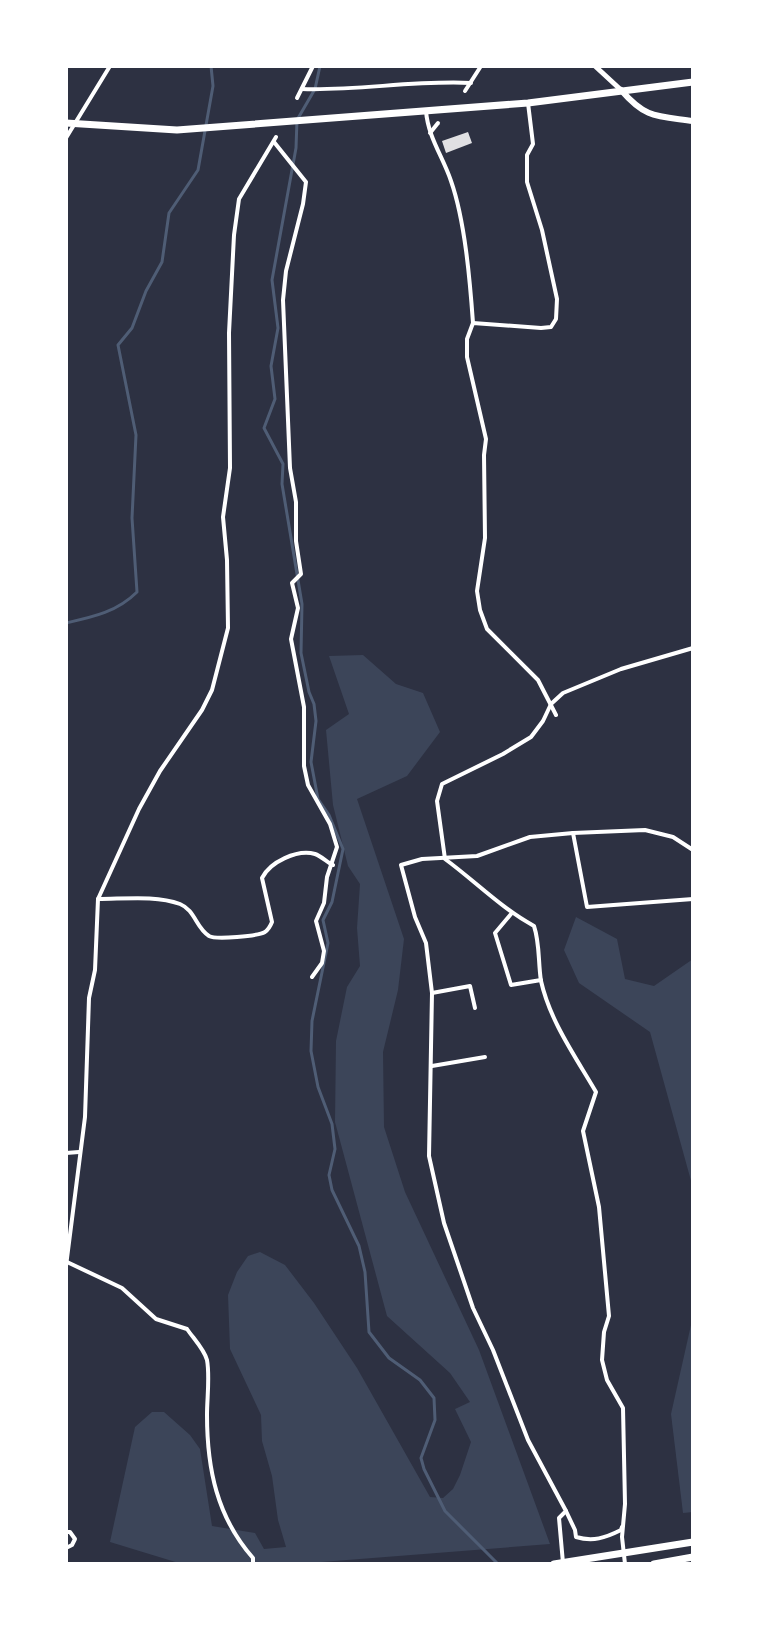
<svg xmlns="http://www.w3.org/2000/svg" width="759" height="1630" font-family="'Public Sans',sans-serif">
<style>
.green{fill:#3c4559}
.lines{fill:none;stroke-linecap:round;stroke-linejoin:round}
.stream{stroke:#4f5d75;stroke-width:3}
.building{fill:#e0e0e3}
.minor{stroke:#fff;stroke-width:4}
.tertiary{stroke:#fff;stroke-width:5}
.secondary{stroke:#fff;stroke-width:6}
.trunk{stroke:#fff;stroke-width:7}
.motorway{stroke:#fff;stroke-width:7}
</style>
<rect width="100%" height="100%" fill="#2d3142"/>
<g class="green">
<path d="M363,655L396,684L423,693L440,732L407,776L357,799L404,939L398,990L383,1052L384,1127L405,1192L479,1350L550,1544L296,1564H182L110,1542L135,1427L152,1412H164L190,1435L200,1449L212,1526L255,1533L264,1549L286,1547L278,1520L272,1476L262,1441L261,1415L230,1349L228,1295L237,1272L248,1256L260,1252L285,1265L314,1303L357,1368L430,1497L443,1498L453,1489L460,1475L471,1442L455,1409L470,1402L450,1373L387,1316L335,1122L336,1041L347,987L360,966L357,928L360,884L348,866L333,805L326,730L349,714L329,656Z"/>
<path d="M576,917L617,939L625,979L654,986L693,959V1188L650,1032L579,983L564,950Z"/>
<path d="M693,1316V1512L683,1513L671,1414Z"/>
</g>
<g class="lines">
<g class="stream">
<path d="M320,66L315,89L297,120L296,148L272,280L278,328L271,366L275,399L264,428L283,464L282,484L302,604L301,653L309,692L314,704L316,721L311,762L318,799L329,815L343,849L332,902L323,920L328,943L312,1021L311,1051L318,1087L332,1124L335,1149L329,1175L332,1190L359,1246L365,1272L369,1332L389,1358L420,1380L434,1398L435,1420L421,1458L424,1469L445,1511L498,1564"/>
<path d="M66,623C93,617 117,612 137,592L132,518L136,435L118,345L132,328L146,291L162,262L169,213L198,170L213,86L211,66"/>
</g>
</g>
<path class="building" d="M468,132L472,143L446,153L442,141Z"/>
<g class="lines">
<g class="minor">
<path d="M302,89C358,91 414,80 471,83"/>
<path d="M465,91L481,66"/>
<path d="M297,98L313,66"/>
<path d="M528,103L533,144L527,155V182L542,230L557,299L556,319L551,327L541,328L473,323L467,339V357L486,439L484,455L485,538L477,591L480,610L487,629L538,680L556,715"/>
<path d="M426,111C428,137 443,157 451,181C465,221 470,281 473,323"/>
<path d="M430,133L438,123"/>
<path d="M66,138L110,66"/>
<path d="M274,142L306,182L303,204L286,271L283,300L290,468L296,502V541L301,574L292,583L298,608L291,639L304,707V766L308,785L330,824L337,847L327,877L324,903L316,921L324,951L322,963L312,977"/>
<path d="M573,833L587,907L693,899"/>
<path d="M98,899C124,899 156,895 180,904C195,910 196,928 209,936C216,940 258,936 265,932C269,929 270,927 272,922L262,878C270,862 297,849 315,854C321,856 327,862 333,865"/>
<path d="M511,914L495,933L511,985L541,980"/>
<path d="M432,993L470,986L475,1008"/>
<path d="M432,1066L485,1057"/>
<path d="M66,1153L79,1152"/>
<path d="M67,1262L122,1288L156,1319L187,1329C193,1338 204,1349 207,1360C210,1376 207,1398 207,1415C207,1469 217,1517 253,1558V1564"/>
<path d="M66,1266L85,1117L89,998L95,970L98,899L139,809L160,771L202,710L212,690L228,628L227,560L223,517L230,468L229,333L234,235L239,199L276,137"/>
<path d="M566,1511L575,1530L576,1537C593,1542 605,1538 621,1530L622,1527"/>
<path d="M66,1532H70L75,1539L72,1545L66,1548"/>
<path d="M563,1563L559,1518L566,1511L528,1440L493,1350L473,1308L444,1223L429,1156L432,993L426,943L415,917L401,865L422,859L477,856L530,837L573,833L645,830L673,837L693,850"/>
<path d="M625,1564L622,1537L625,1504L623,1408L607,1380L602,1360L604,1332L609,1316L599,1207L583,1131L596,1092C575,1056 550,1021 541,981C538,962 540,944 534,926C501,908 475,881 445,859L437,801L442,784L503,754L531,737L543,721L551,704L563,693L621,669L693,648"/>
</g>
<path class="tertiary" d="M595,66L621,90"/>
<path class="secondary" d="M621,90C646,119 657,116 693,121"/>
<path class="trunk" d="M66,123L177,130L528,103L693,82"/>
<g class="motorway">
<path d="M554,1564L693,1542"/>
<path d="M654,1564L693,1557"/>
</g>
</g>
<rect width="759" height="1630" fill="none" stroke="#ffffff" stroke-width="136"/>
</svg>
